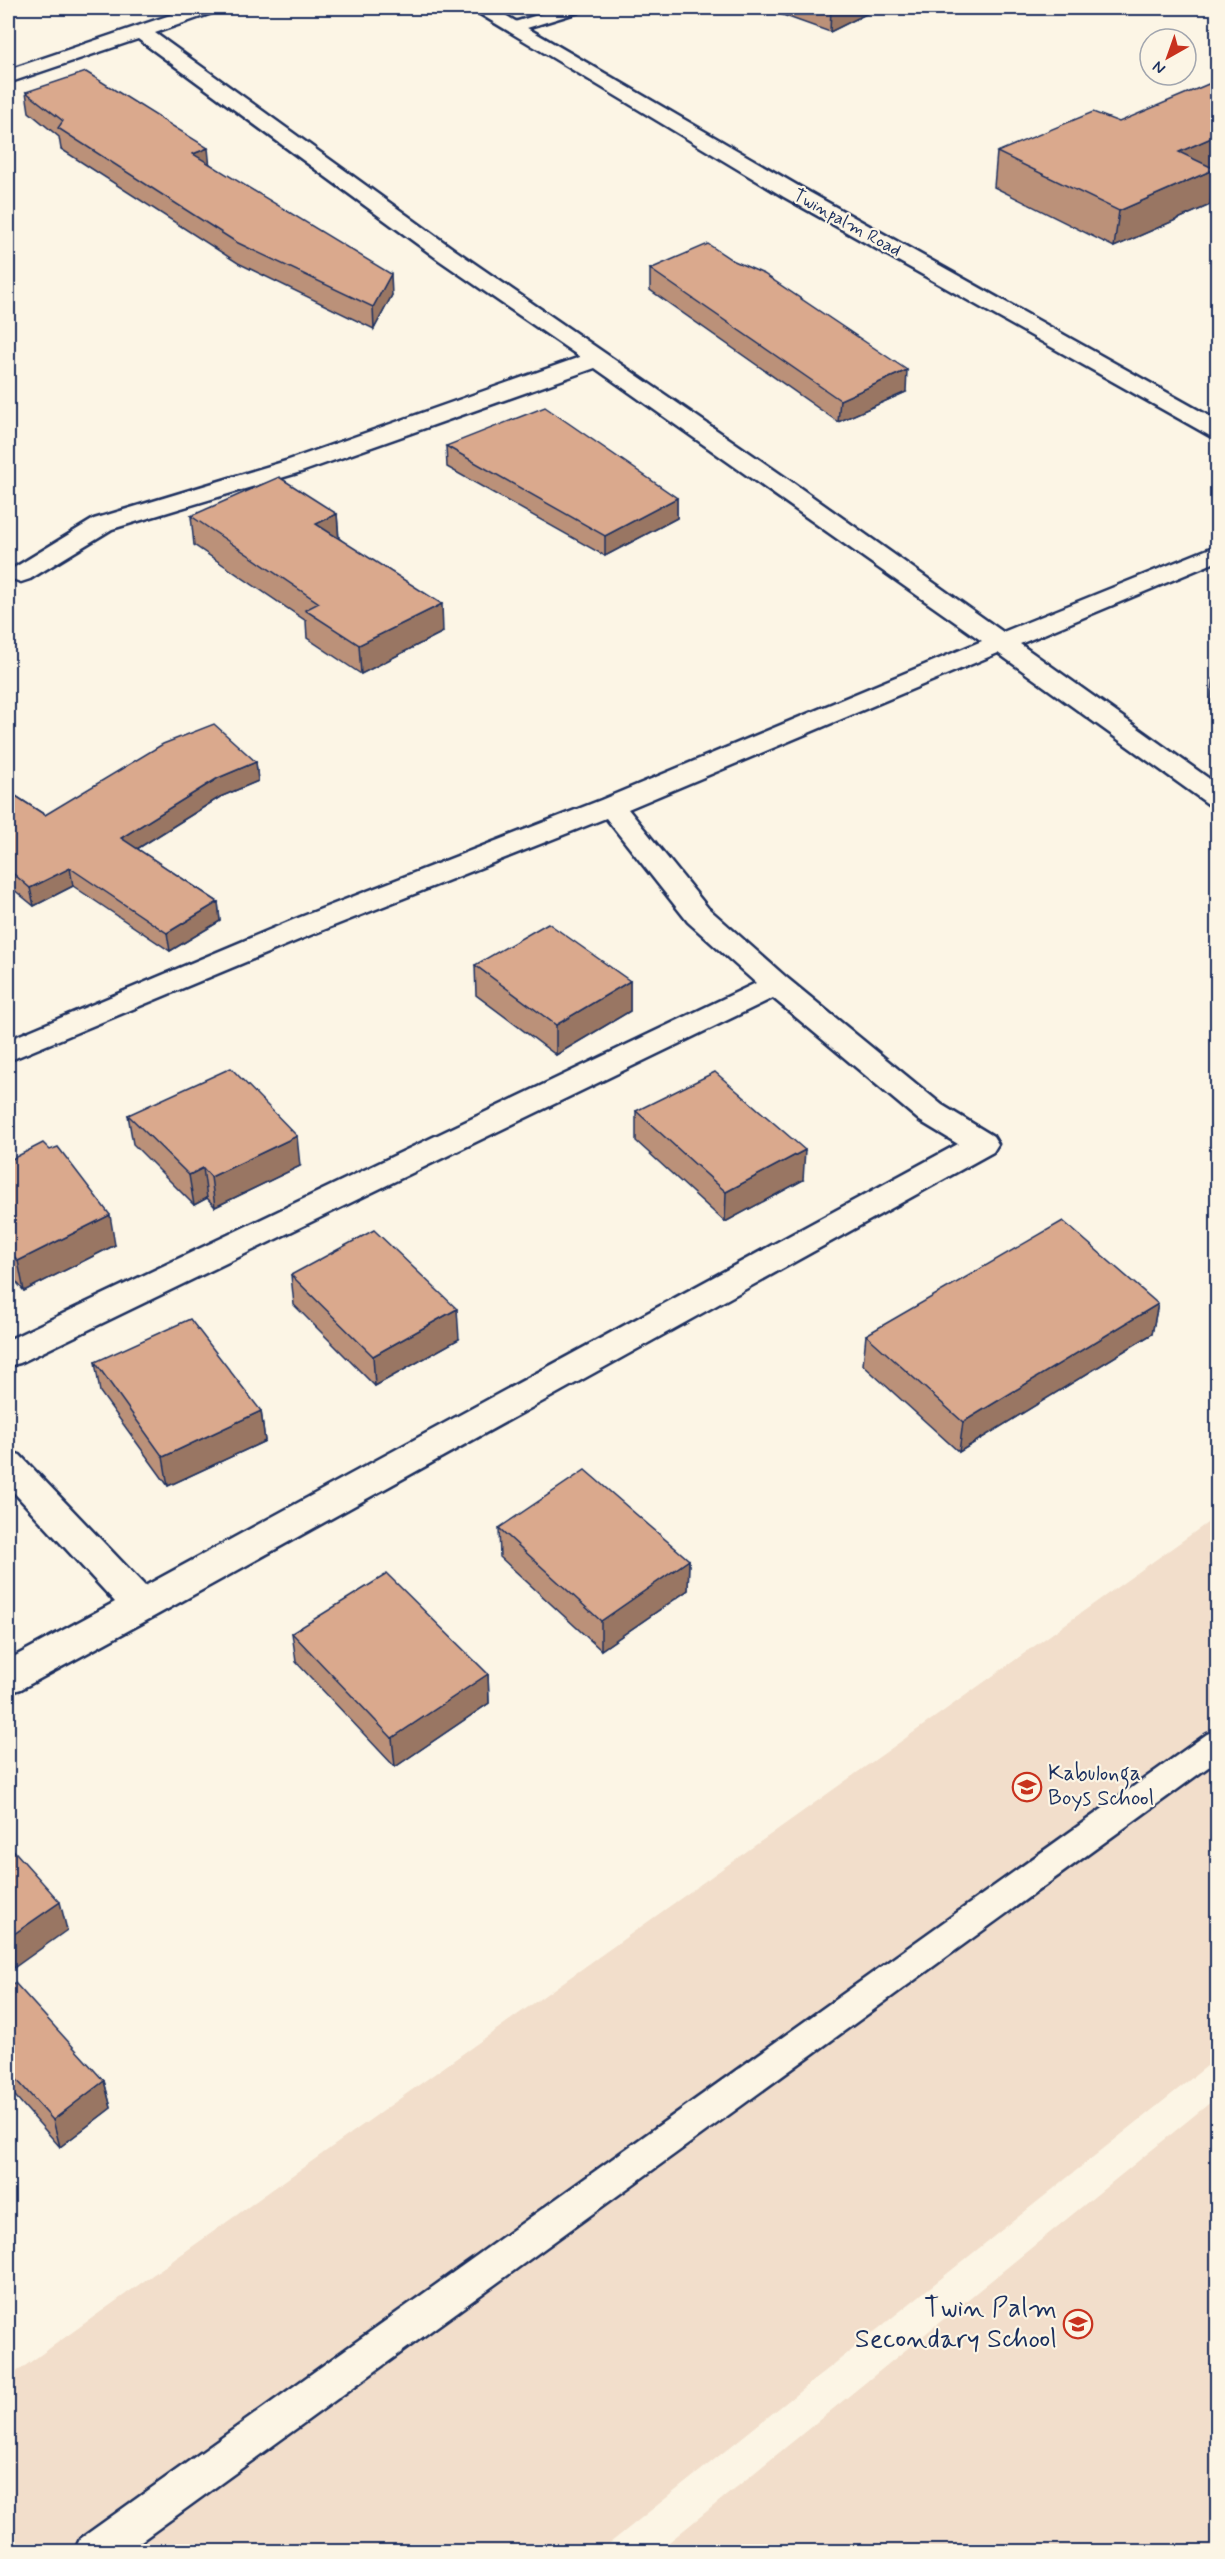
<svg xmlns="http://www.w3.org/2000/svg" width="1225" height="2559" font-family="Mynerve,sans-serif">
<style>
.built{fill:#f2decb}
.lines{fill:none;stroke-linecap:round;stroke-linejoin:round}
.lane-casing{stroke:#1b2f5e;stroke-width:5}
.street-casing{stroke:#1b2f5e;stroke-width:5}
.secondary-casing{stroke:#1b2f5e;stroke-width:5}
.lane{fill:#fcf5e5;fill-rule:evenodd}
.street{fill:#fcf5e5;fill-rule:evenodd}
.secondary{fill:#fcf5e5;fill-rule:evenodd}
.wall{fill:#bb9179;stroke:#1b2f5e;stroke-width:1.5}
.shaded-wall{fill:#997663;stroke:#1b2f5e;stroke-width:1.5}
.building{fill:#daa98d;stroke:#1b2f5e;stroke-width:1.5}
.labels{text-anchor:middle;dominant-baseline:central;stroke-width:4.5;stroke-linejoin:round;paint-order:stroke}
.far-street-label{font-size:18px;fill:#1b2f5e;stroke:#fcf5e5}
.poi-label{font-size:22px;fill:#1b2f5e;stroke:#fcf5e5;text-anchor:start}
.near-poi-label{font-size:27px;fill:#1b2f5e;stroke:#fcf5e5;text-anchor:end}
</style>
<rect width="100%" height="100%" fill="#fcf5e5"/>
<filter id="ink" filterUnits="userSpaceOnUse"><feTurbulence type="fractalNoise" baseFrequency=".0167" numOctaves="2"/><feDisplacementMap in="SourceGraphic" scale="12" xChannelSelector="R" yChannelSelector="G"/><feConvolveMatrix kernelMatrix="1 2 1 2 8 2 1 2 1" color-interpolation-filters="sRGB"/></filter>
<g filter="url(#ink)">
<g class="built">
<path d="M1217,1516V2058L600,2551H8V2378Z"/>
<path d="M1217,2097V2551H658Z"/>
</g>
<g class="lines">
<g class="lane-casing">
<g id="lane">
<path d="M561,8H584L582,11L514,32L506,27L508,24Z"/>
<path d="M1218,1730V1760L126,2552H74L80,2539L1207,1734Z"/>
</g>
</g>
<g class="street-casing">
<path id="street" d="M191,8H218L215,12L155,33L455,250L789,480L1003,632L1218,545V561L1020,644L1218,785V806L1208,804L998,653L628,809L708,908L787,978L942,1105L993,1136L998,1144L993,1152L155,1616L21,1689L8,1693V1660L115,1602L8,1486V1451L20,1455L145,1586L958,1144L920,1121L773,998L20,1363L8,1366V1340L756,983L688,922L606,818L313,934L8,1061V1040L293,920L601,800L982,641L595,368L304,471L112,529L30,579L21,582L12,579L8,574L12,569L94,519L286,461L580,357L439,260L138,39L8,83V70Z"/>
</g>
<g class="secondary-casing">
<path id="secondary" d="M470,8H493L800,187L1218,421V438L1210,436L784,197Z"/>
</g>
<use href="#lane" class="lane"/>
<use href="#street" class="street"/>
<use href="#secondary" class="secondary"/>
</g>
<g class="wall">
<path d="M763,8H878L830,32Z"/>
<path d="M26,92L210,164L392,295L374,329L238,263L61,149L59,137L29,112Z"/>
<path d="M997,152L1218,168L1215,169L1210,205L1114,247L994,187Z"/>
<path d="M650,269L906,392L838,422L650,290Z"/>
<path d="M446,446L677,498V518L605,556L447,467Z"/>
<path d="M337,514L339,538L443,632L361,674L307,638L306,621L194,545L191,516Z"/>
<path d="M1218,644V707L1210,706Z"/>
<path d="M256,762L258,781L220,797L137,849L218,902L220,921L170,951L73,886L34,906L8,885V791L45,815Z"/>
<path d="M475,965L630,981V1011L556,1055L476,995Z"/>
<path d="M636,1111L803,1180L725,1222L636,1141Z"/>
<path d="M128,1115L300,1166L215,1207L207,1198L194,1205L133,1144Z"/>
<path d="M8,1161L115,1245L24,1291L8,1272Z"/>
<path d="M291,1275L459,1339L375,1386L294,1305Z"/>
<path d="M1158,1304L1152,1334L959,1452L863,1365L866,1335Z"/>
<path d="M95,1362L261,1411L265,1441L168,1486L100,1392Z"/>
<path d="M499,1528L689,1560L688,1590L601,1650L500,1557Z"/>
<path d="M292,1633L488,1674L489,1703L395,1767L296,1662Z"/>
<path d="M8,1989L104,2081L111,2108L60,2147L8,2088Z"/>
</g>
<g class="shaded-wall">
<path d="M831,8H878L830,32Z"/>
<path d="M1218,135V168L1173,187L1179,152Z"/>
<path d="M208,148L210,168L193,154Z"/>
<path d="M1215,169L1210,205L1114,247L1119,211Z"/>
<path d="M391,274L392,295L374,329L373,307Z"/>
<path d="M907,370L906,392L838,422L840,400Z"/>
<path d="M677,498V518L605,556V536Z"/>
<path d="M337,514L339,543L316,524Z"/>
<path d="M442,604L443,632L361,674L359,645Z"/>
<path d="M256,762L258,781L220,797L124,857L121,838L218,778Z"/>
<path d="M70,868L73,886L34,906L30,888Z"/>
<path d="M218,902L220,921L170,951L167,933Z"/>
<path d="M630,981V1011L556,1055V1025Z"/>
<path d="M297,1136L300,1166L215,1207L211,1177Z"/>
<path d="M805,1150L803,1180L725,1222L726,1192Z"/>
<path d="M203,1168L207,1198L194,1205L189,1175Z"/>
<path d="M110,1215L115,1245L24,1291L18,1261Z"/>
<path d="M1158,1304L1152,1334L959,1452L963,1422Z"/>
<path d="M457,1309L459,1339L375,1386L373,1356Z"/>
<path d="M261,1411L265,1441L168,1486L163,1457Z"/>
<path d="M689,1560L688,1590L601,1650V1621Z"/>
<path d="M488,1674L489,1703L395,1767L392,1738Z"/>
<path d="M60,1902L67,1930L8,1972V1938Z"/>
<path d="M104,2081L111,2108L60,2147L53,2120Z"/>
</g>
<g class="building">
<path d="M86,72L208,148L193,154L391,274L373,307L236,242L58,128L63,121L26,92Z"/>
<path d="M1218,80V135L1179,152L1215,169L1119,211L997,152L1093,112L1119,122Z"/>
<path d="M708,244L732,260L764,274L907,370L840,400L650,269Z"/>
<path d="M545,407L677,498L605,536L446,446Z"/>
<path d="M279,477L337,514L316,524L442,604L359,645L305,610L319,603L191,516Z"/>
<path d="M1218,654V677H1215Z"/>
<path d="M214,724L256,762L218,778L121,838L218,902L167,933L70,868L30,888L8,869V791L45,815L163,744Z"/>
<path d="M548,923L630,981L556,1025L475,965Z"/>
<path d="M231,1068L297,1136L211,1177L203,1168L189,1175L128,1115Z"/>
<path d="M715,1072L805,1150L726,1192L636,1111Z"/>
<path d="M43,1143L50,1150L58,1147L110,1215L18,1261L8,1249V1161Z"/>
<path d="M1063,1221L1158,1304L963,1422L866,1335Z"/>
<path d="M374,1230L457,1309L373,1356L291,1275Z"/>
<path d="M190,1319L261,1411L163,1457L95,1362Z"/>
<path d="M585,1470L689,1560L601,1621L499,1528Z"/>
<path d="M387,1574L488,1674L392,1738L292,1633Z"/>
<path d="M8,1844L60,1902L8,1938Z"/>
<path d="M15,1983L104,2081L53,2120L8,2070V1989Z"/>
</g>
</g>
<defs>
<g id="school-ring" transform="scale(1.5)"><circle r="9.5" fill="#fcf5e5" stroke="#c8321e" stroke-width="1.5"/><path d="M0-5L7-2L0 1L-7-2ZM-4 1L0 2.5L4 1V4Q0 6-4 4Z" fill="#c8321e"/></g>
</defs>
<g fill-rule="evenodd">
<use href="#school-ring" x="1027" y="1787"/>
<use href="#school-ring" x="1078" y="2324"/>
</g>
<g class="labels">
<g class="far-street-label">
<text transform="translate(847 223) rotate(29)">Twinpalm Road</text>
</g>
<g class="poi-label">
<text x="1048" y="1774">Kabulonga<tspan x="1048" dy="25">Boys School</tspan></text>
</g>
<g class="near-poi-label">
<text x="1057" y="2308">Twin Palm<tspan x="1057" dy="31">Secondary School</tspan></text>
</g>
</g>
<rect width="1225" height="2559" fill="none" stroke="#fcf5e5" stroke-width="30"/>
<rect x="15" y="15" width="1195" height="2529" fill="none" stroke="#1b2f5e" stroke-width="2" filter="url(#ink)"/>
<g transform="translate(1168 57) rotate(220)"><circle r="28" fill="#fcf5e5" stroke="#a2a6af" stroke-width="1.5"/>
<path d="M0-4.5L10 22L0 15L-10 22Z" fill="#c8321e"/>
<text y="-9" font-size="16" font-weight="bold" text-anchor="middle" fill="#1b2f5e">N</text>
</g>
</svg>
